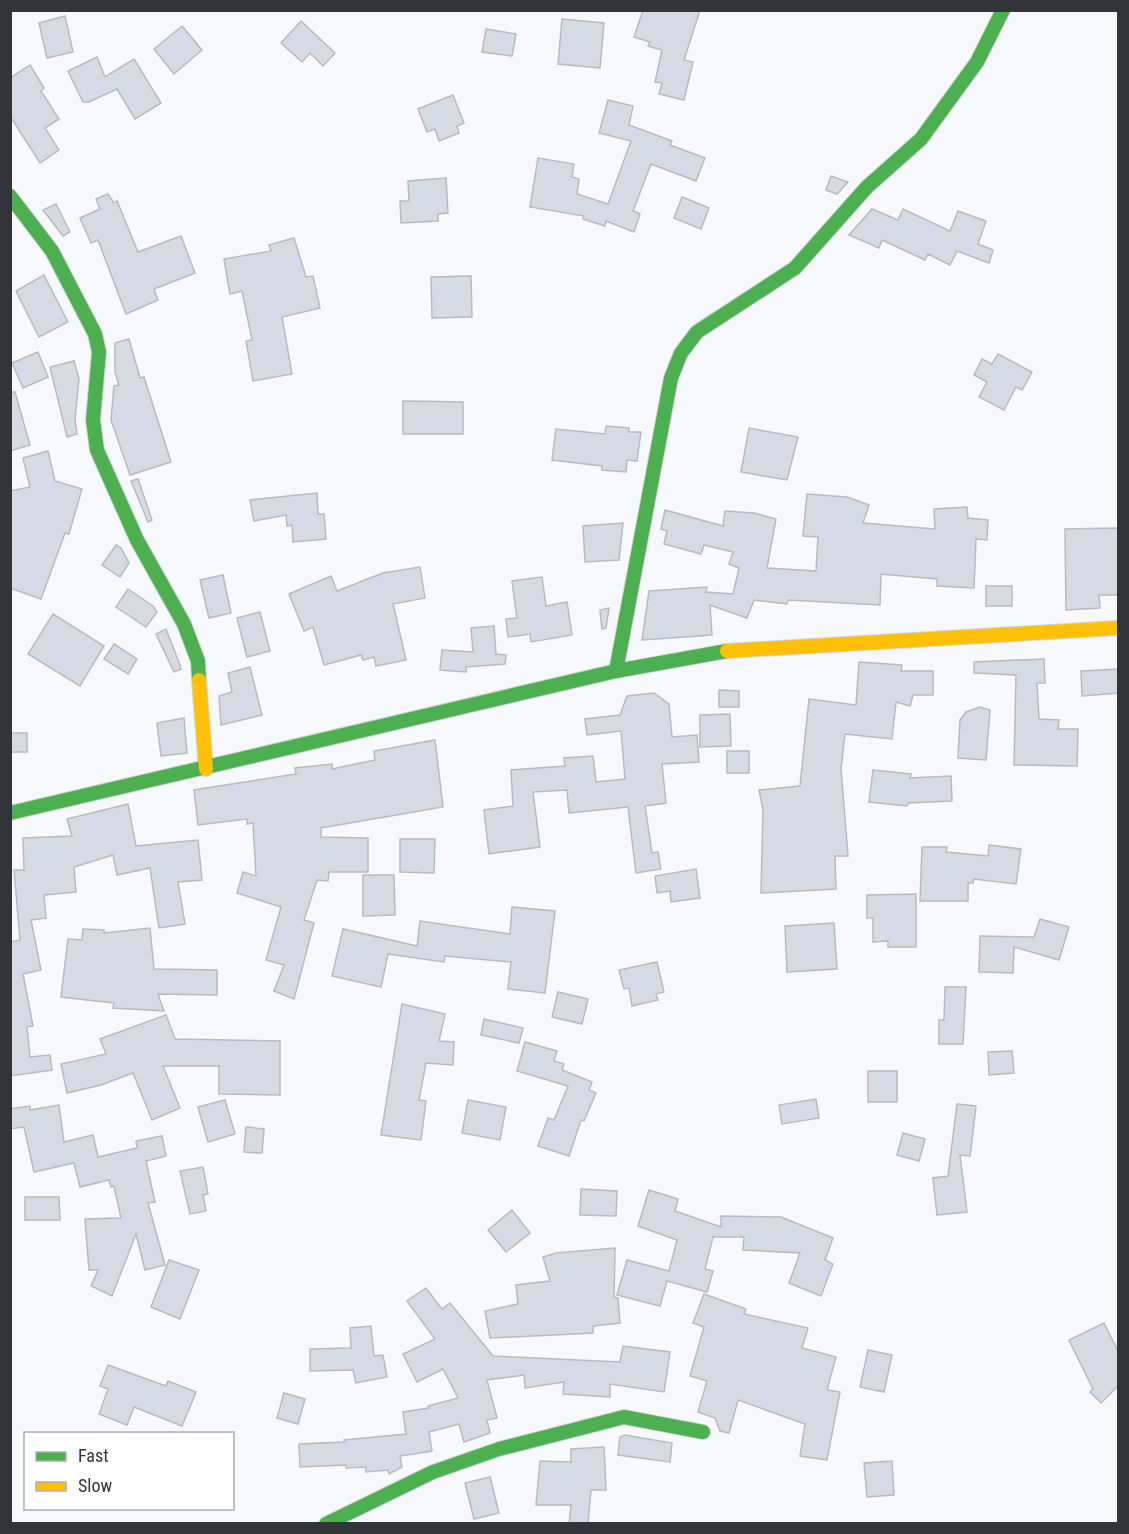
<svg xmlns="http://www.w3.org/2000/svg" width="1129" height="1534" font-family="'Roboto Condensed',sans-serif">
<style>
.building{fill:#d4dbe2;stroke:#b8bbbe;stroke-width:1.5}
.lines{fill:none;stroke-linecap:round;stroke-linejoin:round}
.fast-casing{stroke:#d3d5d9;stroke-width:16}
.slow-casing{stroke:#d3d5d9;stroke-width:16}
.fast{stroke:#4caf50;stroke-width:14}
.slow{stroke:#ffc107;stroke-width:14}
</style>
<rect width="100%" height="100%" fill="#f6f8fb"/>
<g class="building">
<path d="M643,10H700L684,60L693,62L684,100L659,94L662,83L655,82L662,50L648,46L650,42L634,37Z"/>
<path d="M65,16L73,52L47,58L39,23Z"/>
<path d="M562,19L604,23L600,68L558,64Z"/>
<path d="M301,21L335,53L323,66L310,53L302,62L281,43Z"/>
<path d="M182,26L202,50L174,74L154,49Z"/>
<path d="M486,29L516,34L512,56L482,52Z"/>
<path d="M97,57L105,77L134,59L161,103L135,119L117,89L89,102H83L68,71Z"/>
<path d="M30,65L44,88L41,91L59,119L45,128L59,150L40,163L10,116V78Z"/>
<path d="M453,95L464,123L457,126L459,133L439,141L435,129L427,132L418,109Z"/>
<path d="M608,100L633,106L629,125L672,141L670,145L705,158L696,181L651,164L633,211L640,214L634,232L606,221L605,226L583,219L584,216L530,207L538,158L574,164L572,177L579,179L577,194L608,204L631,141L599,133Z"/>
<path d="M831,176L848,182L837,194L826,190Z"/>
<path d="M446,178L448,213L438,214V221L401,223L400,201H409L408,181Z"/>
<path d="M108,194L114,203L117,201L138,252L181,236L195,273L154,289L158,300L126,314L98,240L91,243L80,218L100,209L96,199Z"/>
<path d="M682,197L709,208L701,229L674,218Z"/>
<path d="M56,204L70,232L63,236L43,210Z"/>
<path d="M872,209L898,220L903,209L950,231L958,211L986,221L978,244L993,250L989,263L957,251L950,265L928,254L925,260L882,240L879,248L849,235Z"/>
<path d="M294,238L306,277L313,276L320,308L282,317L292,374L253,381L246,341L252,340L242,291L230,294L224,259L271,251L269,245Z"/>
<path d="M44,275L68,322L39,337L16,291Z"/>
<path d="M471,276L472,317L432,318L431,277Z"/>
<path d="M129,339L140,378L144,377L171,462L130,475L111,420L114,386L119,385L115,372V343Z"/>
<path d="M38,352L48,377L23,388L12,363Z"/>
<path d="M998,354L1032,372L1022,390L1016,387L1004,410L979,397L987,382L974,375L982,359L992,364Z"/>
<path d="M74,361L79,379L75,419L77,434L67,437L50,367Z"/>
<path d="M10,392H15L30,445L10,451Z"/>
<path d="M403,401L463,402V434H403Z"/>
<path d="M606,426L629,428V432H641L637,461L627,460L626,472L602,470V466L552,460L556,429L605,434Z"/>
<path d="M749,428L798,437L787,480L741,472Z"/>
<path d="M48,451L55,481L82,489L69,534L65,533L41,599L10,588V491L30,487L23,458Z"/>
<path d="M138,479L152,520L148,522L131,481Z"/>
<path d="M317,493L318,514H324L326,539L293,542L292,525L287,526L286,515L254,521L250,500Z"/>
<path d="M807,494L847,497L869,505L863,523L935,529L934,509L967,507L968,518L988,520L987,540L976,539L974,588L937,586V579L881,574L880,605L788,600L787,604L754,600L747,618L710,605L712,635L642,640L649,591L707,587L706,592L733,594L739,568L729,564L733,552L704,545L701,554L664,544L667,531L661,529L665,510L723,526L725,511L754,513L776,519L767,568L816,571L818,537L803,536Z"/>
<path d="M623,523L619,560L585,562L583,526Z"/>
<path d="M1119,528V595H1099L1100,608L1066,610L1065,529Z"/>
<path d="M116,545L121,548L129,563L120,577L102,565Z"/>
<path d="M420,567L425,598L393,604L406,660L376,666L374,657L363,660L361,655L324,665L313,627L304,631L289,594L331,576L337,591L383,573Z"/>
<path d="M223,575L231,613L209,618L200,580Z"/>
<path d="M542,577L546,606L567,602L572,635L531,642L530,634L508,637L506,619L517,618L512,581Z"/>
<rect x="986" y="586" width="26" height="20"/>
<path d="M128,589L153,606L157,612L146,627L116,607Z"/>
<path d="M609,608L606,628L602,629L600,610Z"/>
<path d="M260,612L270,651L247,657L237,618Z"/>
<path d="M53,614L104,646L80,686L28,654Z"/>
<path d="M494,626L496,654L506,655L505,664L466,667V672L440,670L442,650L473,652L471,628Z"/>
<path d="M166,629L180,665L181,669L174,672L156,634Z"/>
<path d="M114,644L137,659L128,674L104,659Z"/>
<path d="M1044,659L1045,683H1037L1039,719L1059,720L1058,729H1078L1077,766L1014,765L1016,675L974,673V662Z"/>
<path d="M859,662L902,665L901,671H933V695H913L910,706L896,702L892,739L845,734L841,769L848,856H835L836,889L761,893L763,810L759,790L800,786L809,699L856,705Z"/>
<path d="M250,667L262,715L221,725L219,696L232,692L228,673Z"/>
<path d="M1119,669V693L1082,696L1081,671Z"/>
<path d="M719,690L739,691V707H719Z"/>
<path d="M654,693L669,704L672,737L697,735L699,762L662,764L666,803L645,806L652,853L658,852L661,869L636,873L628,807L569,813L567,790L533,792L540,847L489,854L484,810L513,806L511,770L565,766L564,758L593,756L596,782L625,779L621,731L587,735L585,719L620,715L627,696Z"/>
<path d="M980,707L990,710L986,760L958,758L960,720L966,712Z"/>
<path d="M730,714L731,746L700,747V715Z"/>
<path d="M184,718L187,753L161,756L157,723Z"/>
<rect x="10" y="733" width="17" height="19"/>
<path d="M435,740L443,807L321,828V837L368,838V872H329L328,881L317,880L304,920L314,923L294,999L274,991L284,965L266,960L281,907L237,893L243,872L256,876L253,823L247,824V819L198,825L194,790L296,774L295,768L332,764V769L375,760L374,751Z"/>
<rect x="727" y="751" width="22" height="22"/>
<path d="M873,770L911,774L910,778L951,776L952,801L908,803L907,806L869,802Z"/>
<path d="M128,804L136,846L198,840L202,880L178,882L185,924L159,928L150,868L117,875L113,855L74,867L76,892L44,895L46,918L31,920L41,970L23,974L33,1026L27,1027L30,1057L50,1055L52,1070L10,1076V942L20,940L14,870H24L23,838L72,836L67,819Z"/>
<path d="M400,839H435L434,873L400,872Z"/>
<path d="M989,845L1021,849L1016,884L974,879L973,883H968V901H920L922,847H947L946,852L988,856Z"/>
<path d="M696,869L700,898L671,902L670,891L657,893L655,876Z"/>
<path d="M363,875H394L395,915L363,916Z"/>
<path d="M916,894V947H888V941L873,942V918H867V895Z"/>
<path d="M512,907L555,911L545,993L508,989L511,962L445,956L444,962L388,954L381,987L332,976L343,929L417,946L420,921L510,934Z"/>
<path d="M1040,919L1069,927L1059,960L1014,947L1013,973L979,972L980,936L1034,937Z"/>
<path d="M834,923L837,969L787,972L785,926Z"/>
<path d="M150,928L154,969L217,970V995L158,994L164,1011L113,1008L114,1003L61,997L68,939L82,940L83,929L104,930V933Z"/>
<path d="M657,962L664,992L656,994L658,1000L632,1006L629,988L624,989L619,970Z"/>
<path d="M945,987H966L963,1044H939V1020H944Z"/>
<path d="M558,992L588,999L582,1024L552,1017Z"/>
<path d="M402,1004L445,1014L439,1041L454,1042L453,1065L426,1063L419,1100L426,1101L421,1140L381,1135Z"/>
<path d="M166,1015L175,1039L280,1041V1095L219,1094V1066H163L180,1108L152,1120L133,1073L101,1085L67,1093L61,1064L106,1054L100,1039Z"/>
<path d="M484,1019L523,1028L519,1043L481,1035Z"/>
<path d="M525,1042L557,1051L554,1061L564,1064L562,1070L592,1082L589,1090L596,1093L584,1121L581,1120L569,1156L538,1146L548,1118L554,1120L568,1086L517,1071Z"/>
<path d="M1012,1051L1014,1073L989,1075L988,1052Z"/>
<rect x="868" y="1071" width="29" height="31"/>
<path d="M816,1099L819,1118L782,1124L779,1105Z"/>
<path d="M225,1100L235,1134L208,1142L198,1107Z"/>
<path d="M468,1100L506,1107L500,1140L462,1133Z"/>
<path d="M957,1104L976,1106L970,1156L960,1155L967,1212L937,1215L933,1178L948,1176Z"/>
<path d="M59,1105L64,1142L93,1135L98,1157L137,1148L136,1141L162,1136L166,1156L146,1161L155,1202L148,1203L165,1265L145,1270L136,1234L112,1296L91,1286L98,1270H89L85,1219L121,1218L114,1186L111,1187L109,1180L80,1187L74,1163L34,1172L24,1127L10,1129V1109L30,1106V1110Z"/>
<path d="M246,1127L264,1129L262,1153L244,1152Z"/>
<path d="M903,1133L925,1139L919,1161L897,1155Z"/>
<path d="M203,1167L208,1194L203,1195L206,1211L190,1214L180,1171Z"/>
<path d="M581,1189L617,1191L616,1216L580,1215Z"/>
<path d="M649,1190L678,1199L675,1211L721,1227V1216L781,1217L833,1238L825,1260L833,1264L821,1296L789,1283L800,1253L743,1250L744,1237H713L705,1269L713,1271L707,1292L667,1281L660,1306L617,1295L627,1260L669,1271L677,1240L638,1226Z"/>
<path d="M25,1197H59L60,1220H25Z"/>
<path d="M512,1210L530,1233L506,1252L488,1230Z"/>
<path d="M615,1248L614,1297L618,1298L620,1323L593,1326V1333L490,1338L485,1311L518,1304L516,1285L550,1281L543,1257L556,1253Z"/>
<path d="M169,1260L199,1270L180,1319L151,1307Z"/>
<path d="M426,1288L442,1309L450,1303L493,1356L620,1362L623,1346L670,1352L664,1392L610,1384V1397L563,1394L564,1382L525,1388L524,1375L487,1380L497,1418L487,1420L490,1433L464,1442L459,1424L429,1432L432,1451L400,1456L402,1467L389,1474L388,1470L366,1472V1467L346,1468V1465L300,1467L299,1444L344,1442V1440L406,1434L403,1412L429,1408L428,1406L458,1398L443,1369L417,1382L403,1354L435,1339L407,1301Z"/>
<path d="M704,1294L746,1309L744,1314L808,1328L802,1348L836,1357L827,1390L840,1392L827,1460L800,1456L805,1424L738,1400L729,1433L720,1431L715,1418L698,1412L707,1381L690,1376L704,1327L693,1323Z"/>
<path d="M1104,1323L1119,1353V1385L1101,1403L1090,1392L1093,1389L1069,1340Z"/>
<path d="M371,1326L374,1356L383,1355L387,1377L356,1383L353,1370L310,1371V1349L351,1348L350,1328Z"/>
<path d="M868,1350L892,1355L884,1392L860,1387Z"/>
<path d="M108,1365L166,1386L168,1381L196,1392L182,1426L134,1407L127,1425L99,1414L108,1389L100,1386Z"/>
<path d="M284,1393L305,1399L298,1424L277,1418Z"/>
<path d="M625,1435L672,1443L670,1462L618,1455L620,1437Z"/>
<path d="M604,1447L606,1490H591L588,1524H569L571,1505H536L540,1461L571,1462V1449Z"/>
<path d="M892,1461L894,1495L867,1497L864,1463Z"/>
<path d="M490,1477L499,1513L474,1519L465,1483Z"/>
</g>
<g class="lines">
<g class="fast-casing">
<g id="fast">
<path d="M10,196L52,251L95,334L99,352L93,420L97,450L137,540L184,624L198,661L199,680"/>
<path d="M616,671L671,378L681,353L697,332L795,268L867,187L921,139L977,62L1003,10"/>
<path d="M10,813L616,671L727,651"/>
<path d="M326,1524L433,1472L499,1449L624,1417L703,1432"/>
</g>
</g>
<g class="slow-casing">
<g id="slow">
<path d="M727,651L1118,628"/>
<path d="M199,680L206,769"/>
</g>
</g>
<use href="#fast" class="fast"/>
<use href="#slow" class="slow"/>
</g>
<rect width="1129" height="1534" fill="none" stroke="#313438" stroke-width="24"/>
<rect x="24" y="1432" width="210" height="78" fill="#ffffff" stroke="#adaeaf" stroke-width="1.5"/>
<rect x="36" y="1452" width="30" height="9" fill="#4caf50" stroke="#adaeaf" stroke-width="1.5"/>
<text x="78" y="1462" font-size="18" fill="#313438">Fast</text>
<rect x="36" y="1482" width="30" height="9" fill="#ffc107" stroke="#adaeaf" stroke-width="1.5"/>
<text x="78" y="1492" font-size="18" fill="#313438">Slow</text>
</svg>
